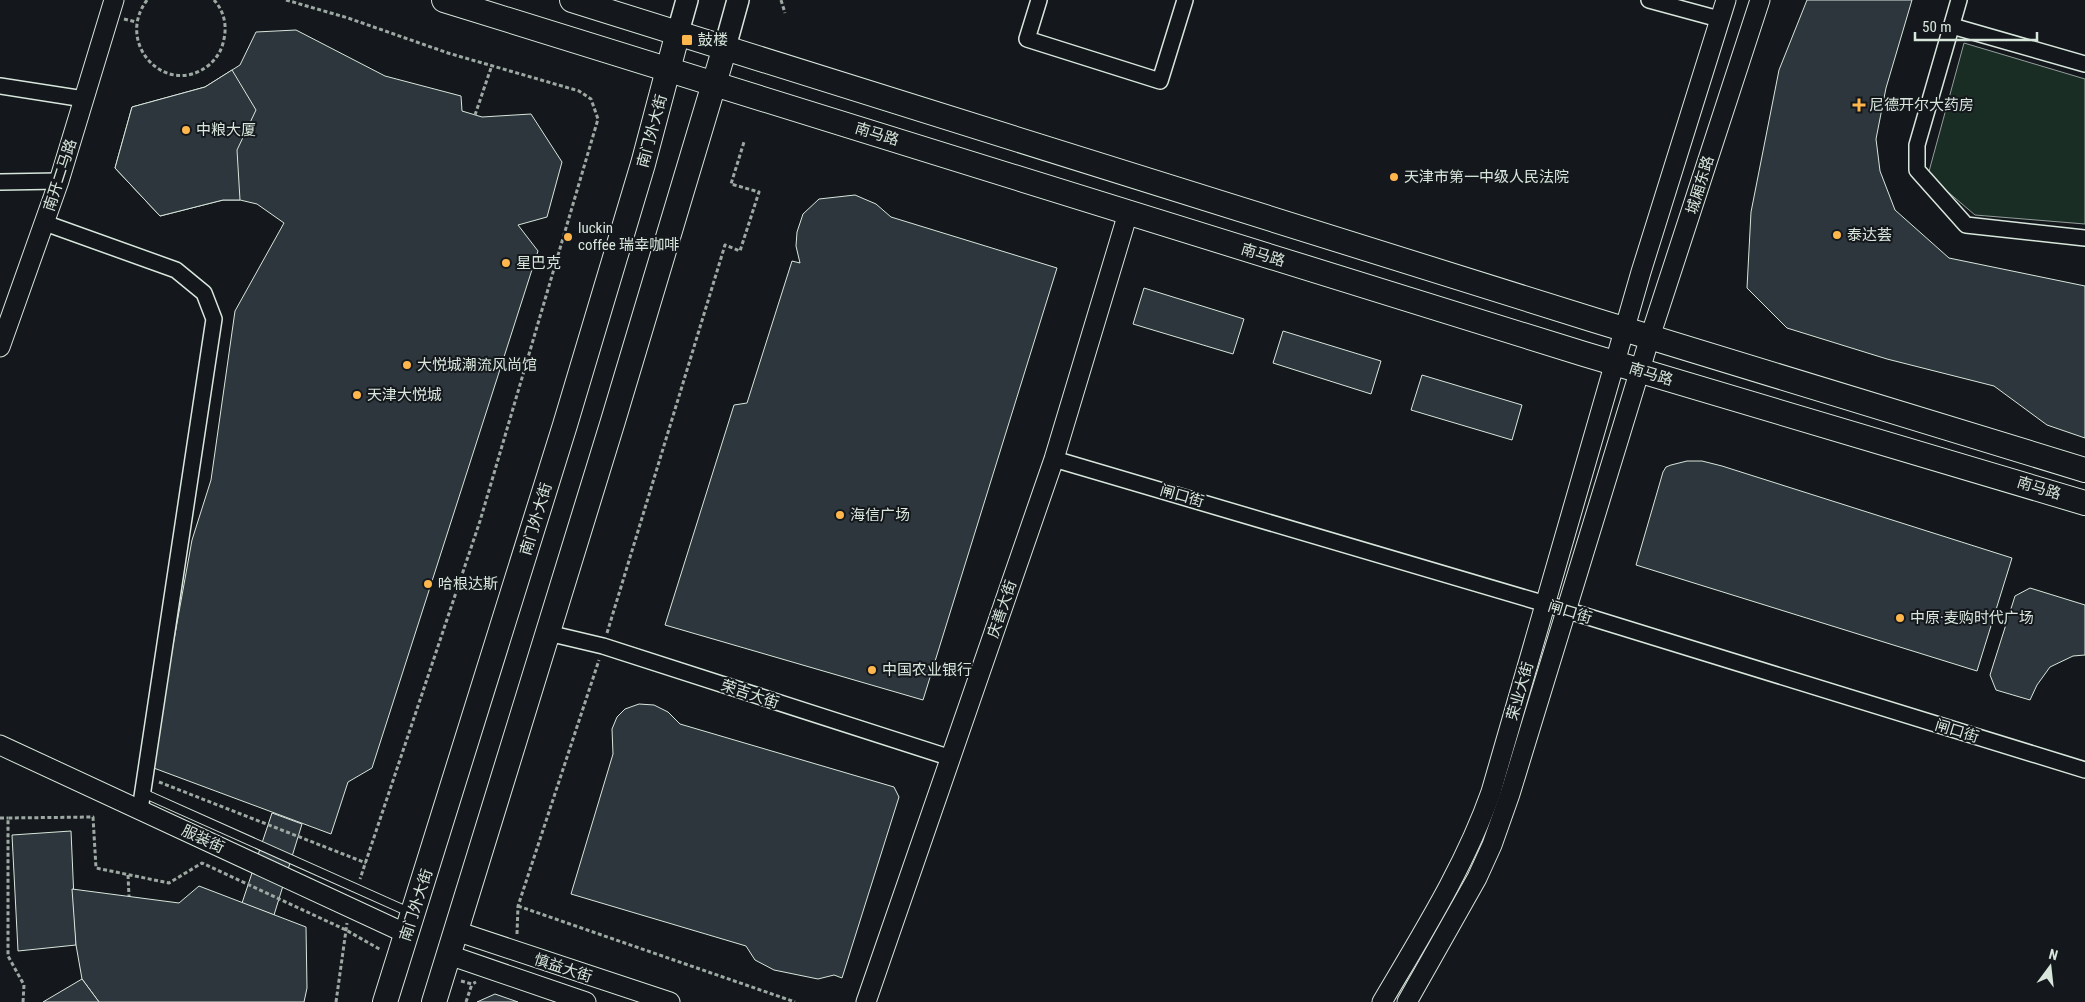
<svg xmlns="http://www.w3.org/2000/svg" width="2085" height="1002" font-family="'Roboto Condensed','Noto Sans SC',sans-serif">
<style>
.green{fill:#1a2d24;stroke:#939e99}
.building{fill:#2c363c;stroke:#d8e6dc}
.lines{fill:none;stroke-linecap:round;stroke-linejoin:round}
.service-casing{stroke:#d8e6dc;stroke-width:10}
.minor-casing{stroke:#d8e6dc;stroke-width:18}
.tertiary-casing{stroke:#d8e6dc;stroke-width:21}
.secondary-casing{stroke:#d8e6dc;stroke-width:24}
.primary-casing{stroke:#d8e6dc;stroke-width:26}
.path{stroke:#9da8a2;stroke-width:3;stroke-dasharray:4 2.5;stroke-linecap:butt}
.service{stroke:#14181c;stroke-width:8}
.minor{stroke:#14181c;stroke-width:15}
.tertiary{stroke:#14181c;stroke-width:19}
.secondary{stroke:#14181c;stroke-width:21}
.primary{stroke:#14181c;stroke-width:24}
.poi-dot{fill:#ffb74d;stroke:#14181c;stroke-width:2}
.labels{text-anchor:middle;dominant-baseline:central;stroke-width:4;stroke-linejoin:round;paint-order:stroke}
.poi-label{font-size:15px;fill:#d8e6dc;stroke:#14181c;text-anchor:start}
.street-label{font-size:15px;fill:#d8e6dc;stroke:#14181c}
</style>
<rect width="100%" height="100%" fill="#14181c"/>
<path class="green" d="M1964,43L2085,79V224L1975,215L1928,175Z"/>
<g class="building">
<path d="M1807,0H1912L1886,88L1876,139L1880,171L1895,210L1949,258L2085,286V438L2047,425L1994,386L1887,359L1787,328L1747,288L1751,212L1779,70Z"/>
<path d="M296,30L385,76L461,96L462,111L482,117L531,114L562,162L547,217L518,225L538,251L372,768L348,782L331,834L151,767L192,540L211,480L235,311L284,223L257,204L240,200H223L160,216L115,168L132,107L205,87L240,65L256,32Z"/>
<path d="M232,70L256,110L237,150L240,200H223L160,216L115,168L132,107L205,87Z"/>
<path d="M855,195L876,204L891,217L1057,268L923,700L665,625L734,405L747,403L792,261L800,263L796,246L797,232L803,214L819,199Z"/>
<path d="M1144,288L1244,319L1233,354L1133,324Z"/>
<path d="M1283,331L1381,361L1371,394L1273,363Z"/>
<path d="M1422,375L1522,405L1512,440L1411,410Z"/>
<path d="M1687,461H1702L1722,466L2012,558L1977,671L1636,565L1663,472L1666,467L1671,465Z"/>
<path d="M2030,588L2085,605V655L2073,656L2050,667L2037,685L2030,700L1996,690L1990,675L2015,596Z"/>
<path d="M639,704L654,705L668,712L680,724L894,787L899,797L842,978L834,975L818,979L774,970L755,960L746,946L571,894L613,754L612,729L617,717L625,709Z"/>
<path d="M272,813L302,824L274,915L242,903Z"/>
<path d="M71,831L76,945L18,951L12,835Z"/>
<path d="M199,886L306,927L307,988L304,1002H99L82,979L76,945L72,889L179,903Z"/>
<path d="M82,979L99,1002H43Z"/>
<path d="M495,994L518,1002H477Z"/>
</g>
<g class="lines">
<g class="service-casing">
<path id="service" d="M143,793L409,912"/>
</g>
<g class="minor-casing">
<g id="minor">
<path d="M1039,0L1027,39L1160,81L1185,0"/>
<path d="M1649,0L1719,19"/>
<path d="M1959,0L1917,145V170L1966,225L2085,238"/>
<path d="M1952,26L2085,64"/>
<path d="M0,86L84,99"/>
<path d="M0,182L59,181"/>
<path d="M45,223L176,270L204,293L214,319L140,810"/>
<path d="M1054,459L1566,610L2085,770"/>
<path d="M548,633L603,646L951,758"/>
</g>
</g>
<g class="tertiary-casing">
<g id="tertiary">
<path d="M0,347L59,181L114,0"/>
<path d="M0,745L407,934"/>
<path d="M456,931L670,1002"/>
<path d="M449,955L586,1002"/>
<path d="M866,1002L1054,459L1128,213"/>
<path d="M1382,1002C1422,934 1465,866 1491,792L1641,272L1726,0"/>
<path d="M1407,1002L1477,878L1492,845L1510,794L1650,337L1760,0"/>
</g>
</g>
<g class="secondary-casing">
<g id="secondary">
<path d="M678,32L687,0"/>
<path d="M725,47L738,0"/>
</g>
</g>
<g class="primary-casing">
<g id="primary">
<path d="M444,0L1584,354L2085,503"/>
<path d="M572,0L1594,320L2085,470"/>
<path d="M385,1002L565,425L643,164L678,32"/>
<path d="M434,1002L613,421L725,47"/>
</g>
</g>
<g class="path">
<path d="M147,0C114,44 167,99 209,65C217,58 222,50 224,39C227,25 224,11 214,0"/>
<path d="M286,0L348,18L448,53L579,91L591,99L598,119L480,521L360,879"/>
<path d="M781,0L785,13"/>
<path d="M124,19L136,22"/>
<path d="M475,115L492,65"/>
<path d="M607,633L725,245L740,251L759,192L731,184L744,142"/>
<path d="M159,782L366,863"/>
<path d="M0,818H8"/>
<path d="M128,875L129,896"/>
<path d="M518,906L795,1002"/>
<path d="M517,934L518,906L599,660"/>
<path d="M461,981L472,984L476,982"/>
<path d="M23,1002L24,985L8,956V818L93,817L96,868L169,883L202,863L346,930L381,950"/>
<path d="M336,1002L347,923"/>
<path d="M466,1002L472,984"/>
</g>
<use href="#service" class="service"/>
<use href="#minor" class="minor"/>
<use href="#tertiary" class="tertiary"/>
<use href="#secondary" class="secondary"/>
<use href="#primary" class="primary"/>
</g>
<g class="poi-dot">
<rect x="681" y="34" width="12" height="12" rx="2.5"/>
<path d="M1856.5 97.5h5v5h5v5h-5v5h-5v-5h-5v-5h5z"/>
<circle cx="186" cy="130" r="5"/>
<circle cx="1394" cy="177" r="5"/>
<circle cx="1837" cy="235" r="5"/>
<circle cx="568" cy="237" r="5"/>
<circle cx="506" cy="263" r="5"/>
<circle cx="407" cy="365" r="5"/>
<circle cx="357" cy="395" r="5"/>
<circle cx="840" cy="515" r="5"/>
<circle cx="428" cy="584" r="5"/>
<circle cx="1900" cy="618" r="5"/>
<circle cx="872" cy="670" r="5"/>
</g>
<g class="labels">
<g class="poi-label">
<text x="698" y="40">鼓楼</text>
<text x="1869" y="105">尼德开尔大药房</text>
<text x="196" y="130">中粮大厦</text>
<text x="1404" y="177">天津市第一中级人民法院</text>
<text x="578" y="228">luckin<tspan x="578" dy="17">coffee 瑞幸咖啡</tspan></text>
<text x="1847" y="235">泰达荟</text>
<text x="516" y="263">星巴克</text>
<text x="417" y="365">大悦城潮流风尚馆</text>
<text x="367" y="395">天津大悦城</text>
<text x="850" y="515">海信广场</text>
<text x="438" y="584">哈根达斯</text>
<text x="1910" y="618">中原·麦购时代广场</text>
<text x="882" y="670">中国农业银行</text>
</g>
<g class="street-label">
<text transform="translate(652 131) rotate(-75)">南门外大街</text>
<text transform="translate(877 134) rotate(17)">南马路</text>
<text transform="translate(60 175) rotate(-72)">南开二马路</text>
<text transform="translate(1700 185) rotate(-73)">城厢东路</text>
<text transform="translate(1263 255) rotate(17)">南马路</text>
<text transform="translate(1651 374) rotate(17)">南马路</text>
<text transform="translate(2039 488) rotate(17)">南马路</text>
<text transform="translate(1182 496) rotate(16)">闸口街</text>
<text transform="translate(536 519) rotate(-73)">南门外大街</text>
<text transform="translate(1002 609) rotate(-71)">庆善大街</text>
<text transform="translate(1570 612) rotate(17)">闸口街</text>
<text transform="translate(1520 691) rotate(-74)">荣业大街</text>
<text transform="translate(750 694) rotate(18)">荣吉大街</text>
<text transform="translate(1957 731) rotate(17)">闸口街</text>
<text transform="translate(203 839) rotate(25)">服装街</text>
<text transform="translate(416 905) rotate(-72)">南门外大街</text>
<text transform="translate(563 968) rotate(18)">慎益大街</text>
</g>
</g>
<g transform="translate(2050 967) rotate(15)" stroke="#14181c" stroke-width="4" paint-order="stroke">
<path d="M0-4L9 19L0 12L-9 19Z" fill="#d8e6dc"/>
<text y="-8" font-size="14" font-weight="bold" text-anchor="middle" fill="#d8e6dc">N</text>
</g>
<path d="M1915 32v8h122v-8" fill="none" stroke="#d8e6dc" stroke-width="2.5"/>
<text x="1922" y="32" font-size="15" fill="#d8e6dc" stroke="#14181c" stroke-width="4" paint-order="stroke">50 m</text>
</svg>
